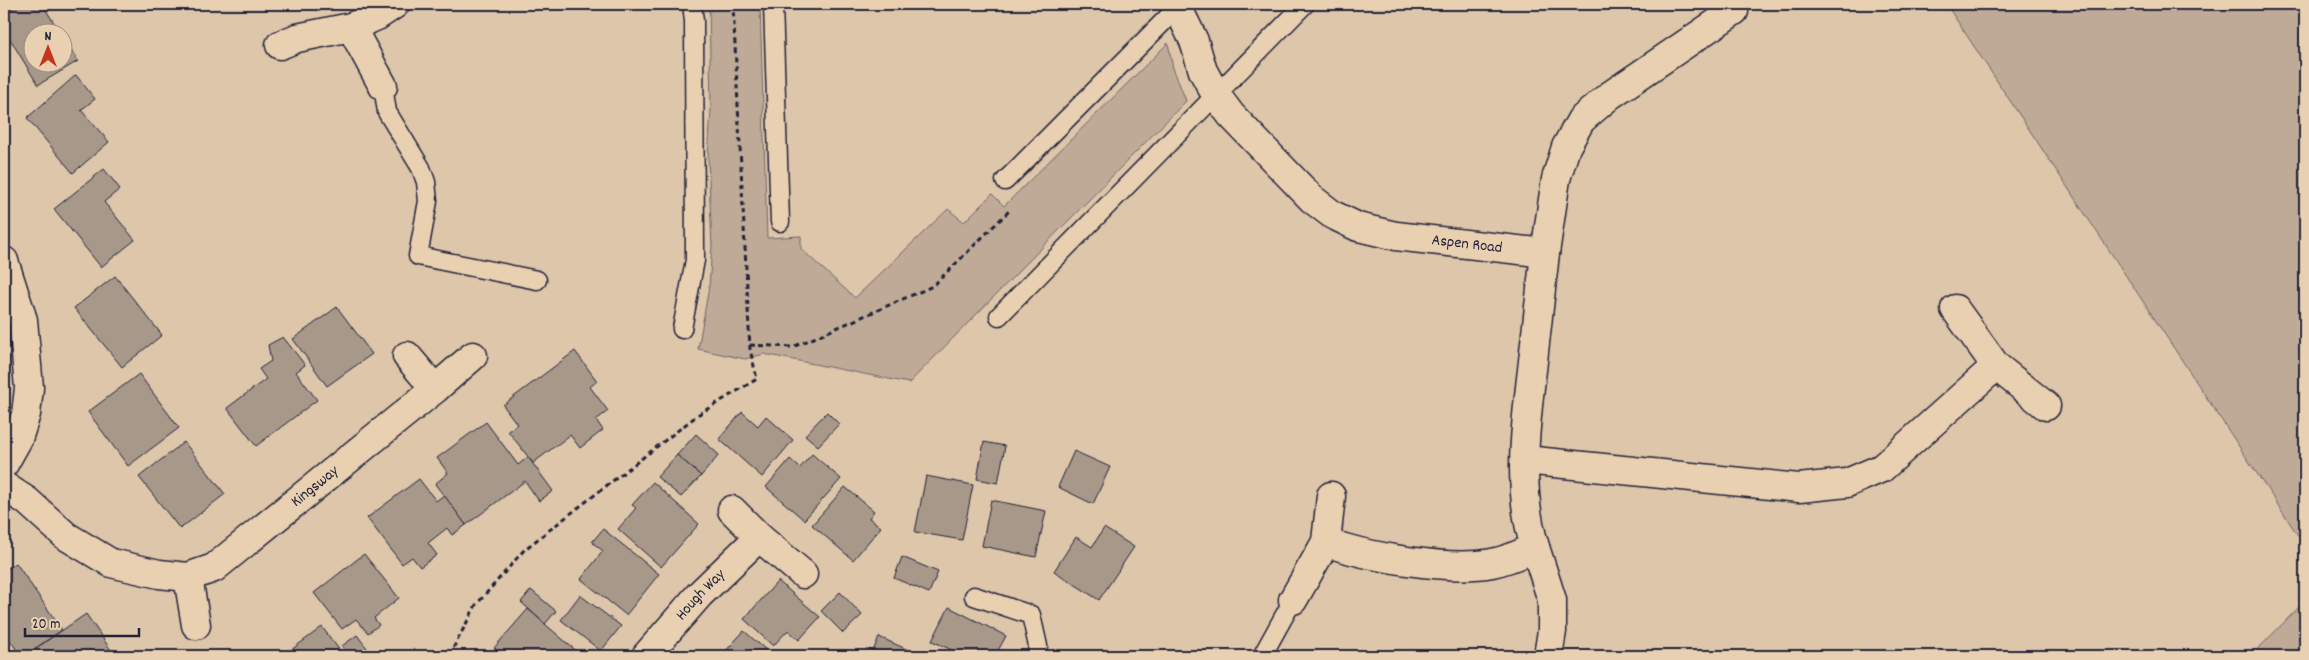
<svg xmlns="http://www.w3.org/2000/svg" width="2309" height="660" font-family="Dekko,sans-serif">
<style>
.green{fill:#beaa97;stroke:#706669}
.building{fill:#a8988a;stroke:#22223b}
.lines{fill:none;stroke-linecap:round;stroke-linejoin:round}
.service-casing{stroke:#22223b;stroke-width:21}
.minor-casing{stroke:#22223b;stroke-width:31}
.path{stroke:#22223b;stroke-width:3;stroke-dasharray:5 4;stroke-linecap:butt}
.service{stroke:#e9d0b1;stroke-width:18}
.minor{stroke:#e9d0b1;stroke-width:28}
.labels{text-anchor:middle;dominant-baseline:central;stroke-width:4.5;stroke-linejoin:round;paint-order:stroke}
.street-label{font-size:16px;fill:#22223b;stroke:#e9d0b1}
</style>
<rect width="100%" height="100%" fill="#ddc6aa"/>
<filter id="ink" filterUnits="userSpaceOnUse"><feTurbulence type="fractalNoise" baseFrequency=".02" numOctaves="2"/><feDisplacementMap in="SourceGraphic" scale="10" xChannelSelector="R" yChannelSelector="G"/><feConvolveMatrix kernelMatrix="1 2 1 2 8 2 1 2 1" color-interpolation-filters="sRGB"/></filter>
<g filter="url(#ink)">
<g class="green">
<path d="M709,4H760L767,238L801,236V249L855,298L948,209L964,222L992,194L1004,206L1168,43L1173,68L1186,101L909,383L764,354L745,359L698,349L709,287L712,246L708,157L711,109Z"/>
<path d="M1946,4H2305V546Z"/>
<path d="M2305,601V656H2251Z"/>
</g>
<g class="building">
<path d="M19,4H42L60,32H32V62H62V36L78,61L38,85L4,29V13Z"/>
<path d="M76,75L95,99L81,110L109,142L73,173L27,118Z"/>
<path d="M104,169L120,189L104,202L135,240L101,267L54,209Z"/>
<path d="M115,276L162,335L122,367L74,308Z"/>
<path d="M337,307L372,354L327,386L293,339Z"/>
<path d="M283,337L305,365L296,372L317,400L256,446L227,408L266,379L259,369L271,361L268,345Z"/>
<path d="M575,351L597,381L590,387L608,411L596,420L603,430L580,448L570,435L533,463L508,431L517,424L503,405Z"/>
<path d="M139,374L179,428L128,466L88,412Z"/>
<path d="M742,412L758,426L766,416L793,440L762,477L719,439Z"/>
<path d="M827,412L839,424L818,446L805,435Z"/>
<path d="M486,422L518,465L528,457L553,491L539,501L525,481L466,525L435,484L448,473L437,458Z"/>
<path d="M696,434L719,455L701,476L677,455Z"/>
<path d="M184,442L225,494L180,529L139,477Z"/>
<path d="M984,442L1005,446L998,483L977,479Z"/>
<path d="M1074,451L1110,467L1093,504L1058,487Z"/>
<path d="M812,454L841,479L804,520L766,487L790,459L800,468Z"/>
<path d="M677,455L701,476L681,497L657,477Z"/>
<path d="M926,476L973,485L962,540L915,532Z"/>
<path d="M419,479L436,501L444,495L466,525L452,535L447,528L428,543L437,555L420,567L412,557L402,564L367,518Z"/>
<path d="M653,482L699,524L661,567L618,529L636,508L632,505Z"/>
<path d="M845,487L874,511L869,518L881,527L853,560L812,525Z"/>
<path d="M991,500L1046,511L1036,557L982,546Z"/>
<path d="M1104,528L1134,547L1099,600L1054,571L1076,537L1092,547Z"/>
<path d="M603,529L659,574L626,615L581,579L603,551L592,542Z"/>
<path d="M364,554L399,598L374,618L379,625L368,633L356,619L342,629L314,593Z"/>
<path d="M902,557L938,572L929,593L894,578Z"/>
<path d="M16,563L62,630L24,656H21L7,636L4,638V571Z"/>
<path d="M778,581L820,617L799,640L788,630L773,646L744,619Z"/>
<path d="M531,590L556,611L545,624L521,602Z"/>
<path d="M840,592L862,615L843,633L821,611Z"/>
<path d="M580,595L621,626L601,651L561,620Z"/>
<path d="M949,607L1006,636L995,656H949L952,650L932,641Z"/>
<path d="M528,609L545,624L582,656H504L494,648Z"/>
<path d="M86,614L115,656H36L32,651Z"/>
<path d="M322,627L344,656H283Z"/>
<path d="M744,631L773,656H721Z"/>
<path d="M357,635L373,656H350L342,646Z"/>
<path d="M879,637L913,652L911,656H871Z"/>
</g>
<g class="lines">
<g class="service-casing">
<g id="service">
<path d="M773,4L780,222"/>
<path d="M383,86L387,112L421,168L426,182L428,201L418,256L537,280"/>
<path d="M1005,181L1181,4"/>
<path d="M999,316L1305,4"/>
<path d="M682,329L695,260L694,21L692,4"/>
<path d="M974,596L1031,615L1038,646L1036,656"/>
<path d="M1262,656L1293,600"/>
</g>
</g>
<g class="minor-casing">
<g id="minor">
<path id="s1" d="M1176,4L1194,41L1203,71L1216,95L1231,115L1312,199L1333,215L1358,227L1396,236L1545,253L1556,179L1566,147L1581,120L1609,96L1734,11"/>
<path d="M351,27L383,86"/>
<path d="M280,45L297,38L351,27L377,16L395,4"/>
<path d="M4,261L23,320L29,388L26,414L18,439L4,464"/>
<path d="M407,356L435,389"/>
<path d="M1996,366L2046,406"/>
<path d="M1525,460L1799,488L1847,483L1882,468L1996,366L1955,309"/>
<path id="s2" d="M4,486L27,501L66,536L111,563L159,574L188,577L214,568L435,389L473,356"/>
<path d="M1331,496L1326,542C1367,557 1449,571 1492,563C1507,560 1521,554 1535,547C1517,490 1525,429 1532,370C1536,331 1541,292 1545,253"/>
<path d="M732,510L759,537L803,574"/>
<path d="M1535,547L1552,600V631L1548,656"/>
<path d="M188,577L196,625"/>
<path d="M1293,600L1326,542"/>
<path id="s3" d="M646,656L699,595L759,537"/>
</g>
</g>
<g class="path">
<path d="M750,345L793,347L933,286L1010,210"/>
<path d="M449,656L476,605L525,549L699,414L757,379L750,349L733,4"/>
</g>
<use href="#service" class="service"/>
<use href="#minor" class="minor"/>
</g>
</g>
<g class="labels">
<g class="street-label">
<text stroke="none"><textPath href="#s1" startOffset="406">Aspen Road</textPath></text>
<text stroke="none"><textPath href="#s2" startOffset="368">Kingsway</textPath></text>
<text stroke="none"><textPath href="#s3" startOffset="82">Hough Way</textPath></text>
</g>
</g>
<rect width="2309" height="660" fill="none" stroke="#e9d0b1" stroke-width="20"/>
<rect x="10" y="10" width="2289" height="640" fill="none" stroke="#22223b" stroke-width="2" filter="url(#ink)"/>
<g transform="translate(48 48)"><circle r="24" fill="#e9d0b1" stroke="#998a82"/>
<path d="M0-4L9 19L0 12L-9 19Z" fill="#c8321e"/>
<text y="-8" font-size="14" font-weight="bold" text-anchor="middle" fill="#22223b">N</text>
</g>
<path d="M25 628v8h114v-8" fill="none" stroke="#22223b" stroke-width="2.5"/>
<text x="32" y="628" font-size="15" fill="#22223b" stroke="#e9d0b1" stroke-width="4" paint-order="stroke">20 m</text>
</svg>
